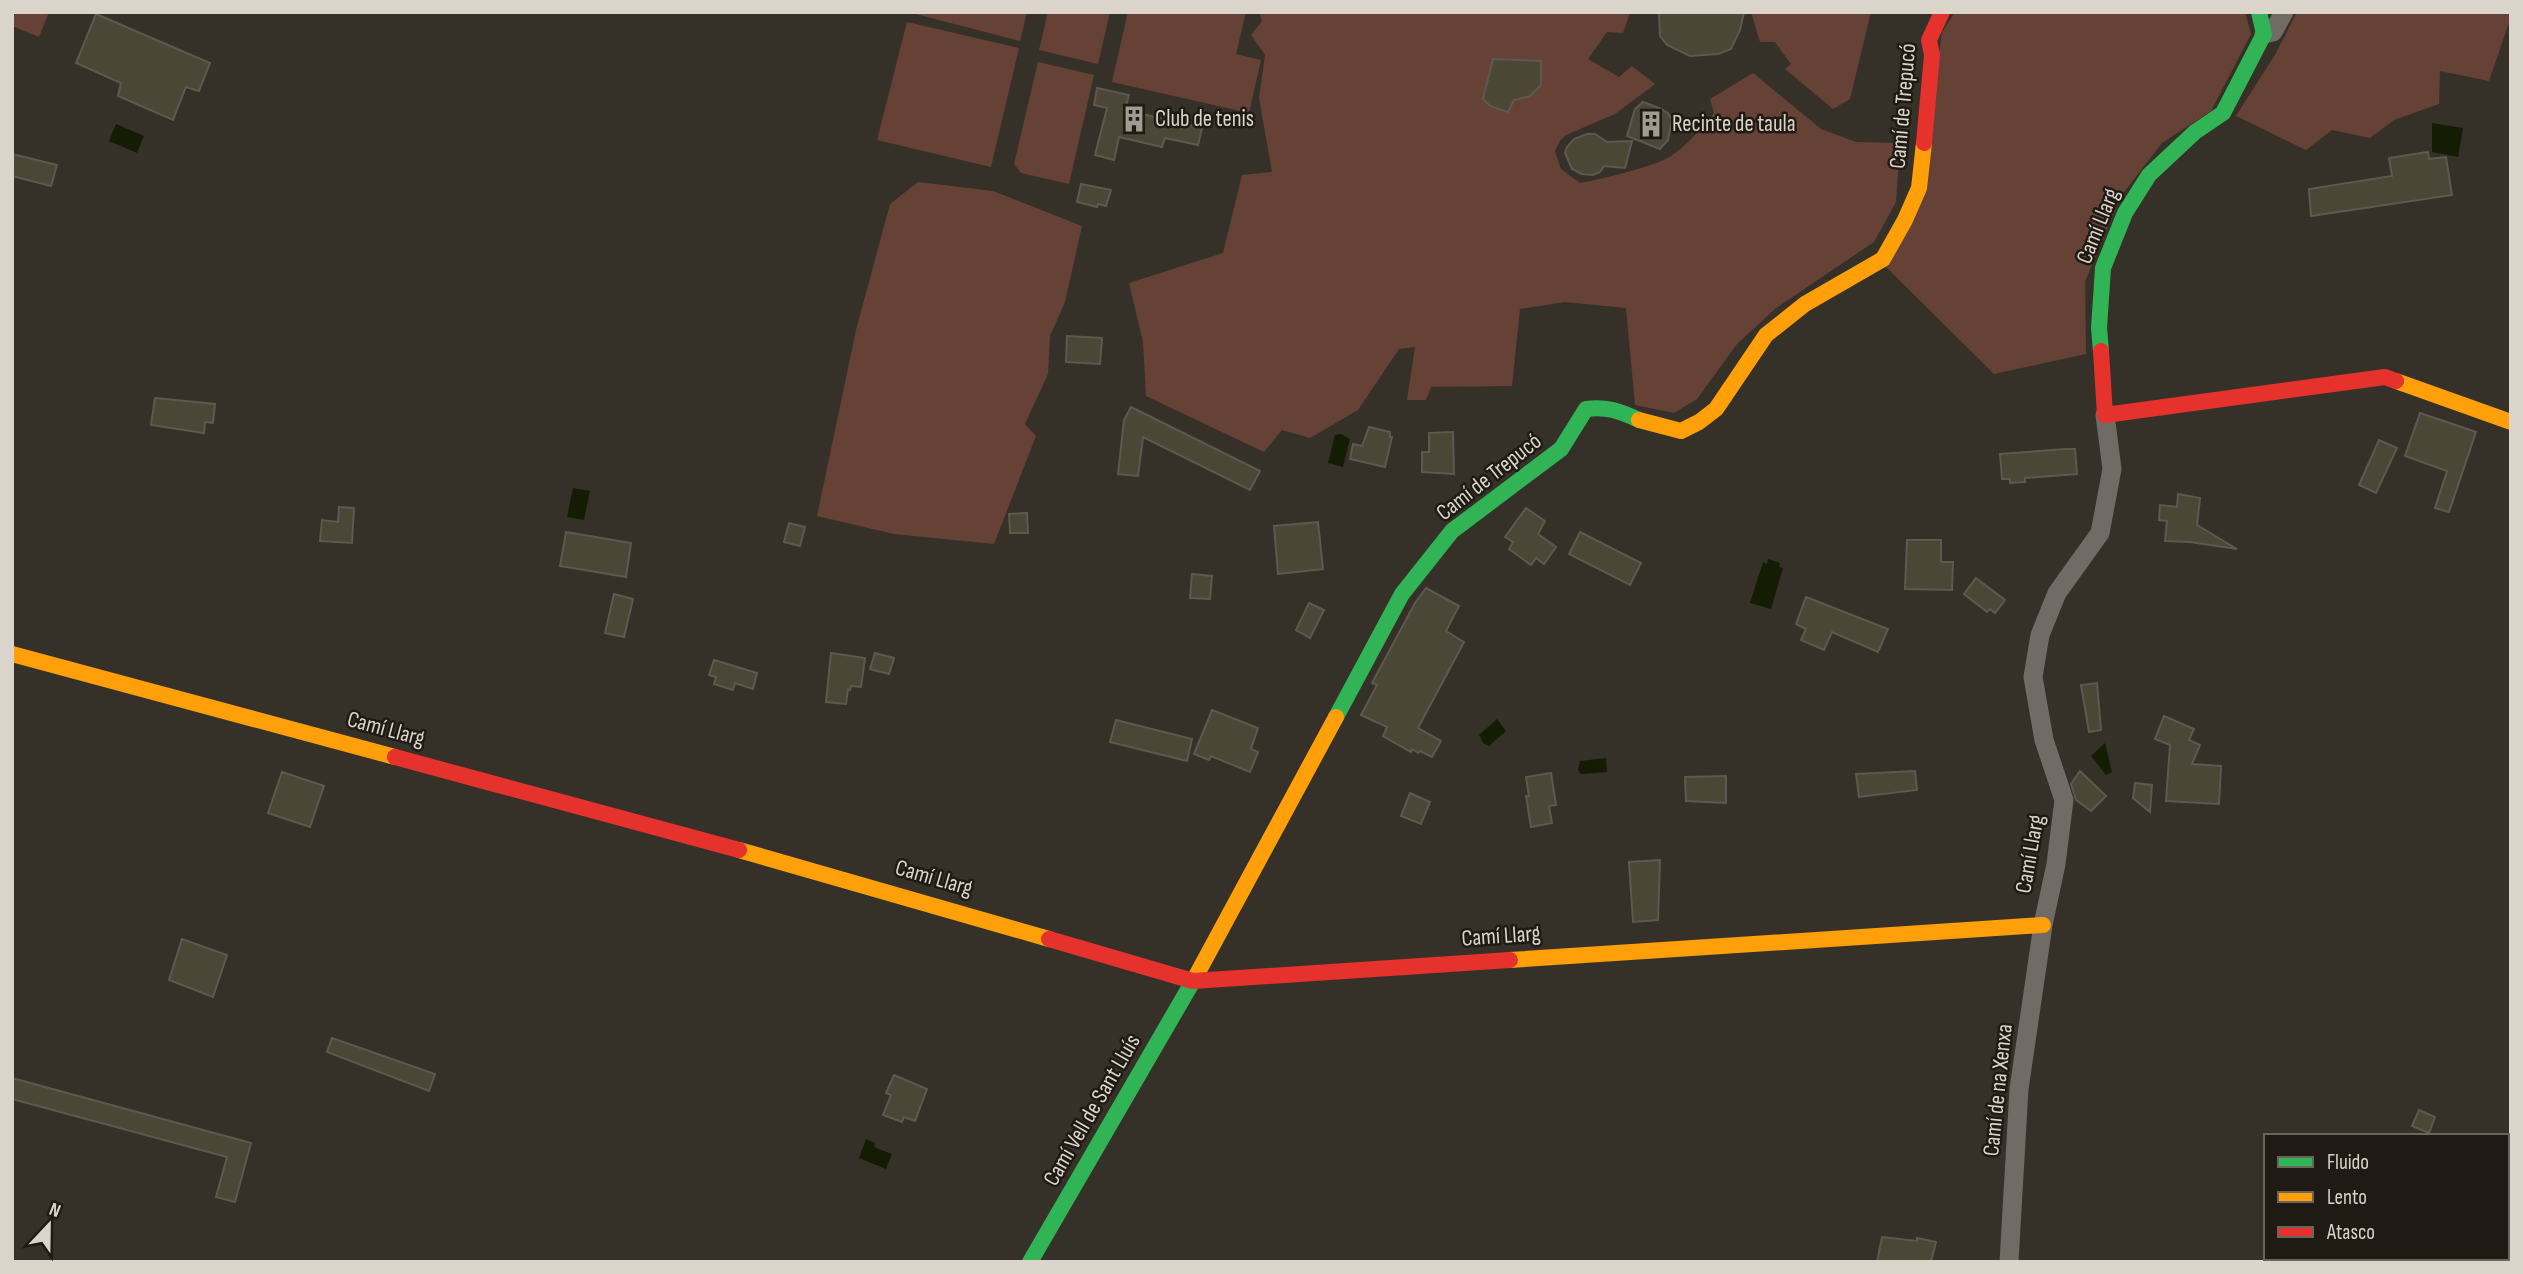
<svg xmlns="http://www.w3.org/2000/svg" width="2523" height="1274" font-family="'Sofia Sans Condensed',sans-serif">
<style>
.green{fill:#664136}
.water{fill:#151c04}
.building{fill:#4b4635;stroke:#5c5950;stroke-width:2}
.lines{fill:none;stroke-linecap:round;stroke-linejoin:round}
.street{stroke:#726a64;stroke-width:19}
.fast{stroke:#30b455;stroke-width:16}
.slow{stroke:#ff9f0a;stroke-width:16}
.jam{stroke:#e5322d;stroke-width:16}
.labels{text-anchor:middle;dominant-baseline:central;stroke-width:5;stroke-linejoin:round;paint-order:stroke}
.street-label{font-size:23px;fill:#dad4ca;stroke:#1f1a13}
.poi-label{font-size:23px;fill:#dad4ca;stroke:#1f1a13;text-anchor:start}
</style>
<rect width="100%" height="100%" fill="#363128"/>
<g class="green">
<path d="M12,12H49L39,37L12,26Z"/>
<path d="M908,12H1027L1020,41Z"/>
<path d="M1048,12H1110L1098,64L1039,50Z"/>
<path d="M1128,12H1246L1236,54L1261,60L1249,113L1112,82Z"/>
<path d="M1259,12H1630L1623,33L1607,32L1588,59L1619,77L1632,66L1655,84L1615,114L1566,135L1560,141L1555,151L1561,169L1580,183C1601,179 1654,167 1671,156C1688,145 1701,128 1714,113L1710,99L1753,73L1821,129L1856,142L1900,143L1896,202L1874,242L1776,308L1737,344L1697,399L1674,413L1635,405L1626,308L1565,302L1520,309L1512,386L1431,387L1426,400H1407L1415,347L1399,349L1358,410L1310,438L1282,430L1264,452L1146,396L1143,342L1129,283L1223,253L1242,175L1272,172L1259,98L1265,55L1251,35L1262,21Z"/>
<path d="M1751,12H1871L1850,99L1833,109L1785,69L1791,64L1775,42H1760Z"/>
<path d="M1955,12H2245L2251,34L2211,111L2162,143L2121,196L2085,282L2086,354L1994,374L1886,267L1915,218L1942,32Z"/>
<path d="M2297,12H2511V17L2489,81L2440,71L2439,104L2394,120L2370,138L2332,130L2306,150L2236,116L2276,53Z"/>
<path d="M907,22L1019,48L991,167L877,140Z"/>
<path d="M1038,62L1094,75L1069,184L1021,173L1014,164Z"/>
<path d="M918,182L993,191L1082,226L1065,302L1050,336L1048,374L1025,424L1036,436L994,544L894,534L817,516L856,330L890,204Z"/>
</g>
<g class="water">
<path d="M2432,123L2463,128L2458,157L2432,152Z"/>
<path d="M116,124L144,136L137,153L109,141Z"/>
<path d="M1341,434L1350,439L1343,467L1328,463L1335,435Z"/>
<path d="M573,488L590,491L584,520L567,517Z"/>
<path d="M1768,559L1780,563L1779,567L1783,568L1771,609L1750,603L1763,562L1767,564Z"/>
<path d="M1497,719L1506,731L1489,746L1483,743L1479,735Z"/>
<path d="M2105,743L2112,772L2106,775L2091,756Z"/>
<path d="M1606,758L1607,772L1581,774L1578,770L1580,761Z"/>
<path d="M866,1139L875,1143L874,1147L892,1154L886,1169L859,1158Z"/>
</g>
<g class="building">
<path d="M1659,12H1744L1740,30L1731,49L1718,54L1690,56L1667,45L1660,36Z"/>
<path d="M96,14L210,63L199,91L186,87L173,120L118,96L121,83L76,63Z"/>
<path d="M1493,59L1541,61V85L1530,96L1514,100L1508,112L1490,106L1483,99Z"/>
<path d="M1097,88L1129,95L1125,110L1202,128L1198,145L1165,138L1162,147L1119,137L1114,160L1095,155L1107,108L1094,105Z"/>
<path d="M1643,102L1659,108L1668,113L1672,120L1668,140L1660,149L1627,136L1635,109Z"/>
<path d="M1587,134H1595L1607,142L1632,141L1625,168L1604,166L1600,172L1593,175L1582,174L1572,169L1565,153L1567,147L1574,139Z"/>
<path d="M2428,152L2429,159L2446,157L2452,195L2311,216L2309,189L2392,176L2389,158Z"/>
<path d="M12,154L57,165L51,186L12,176Z"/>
<path d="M1081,184L1111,190L1106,206L1098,204L1097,207L1077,202Z"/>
<path d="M1067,336L1102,338L1100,364L1066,362Z"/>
<path d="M155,398L215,404L213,423L205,422L204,433L151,425Z"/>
<path d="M1131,407L1260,471L1250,490L1143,437L1138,476L1118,474L1124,420Z"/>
<path d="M2420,413L2476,432L2449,512L2435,508L2447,471L2405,456Z"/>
<path d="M1369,427L1390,432V437H1392L1385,467L1350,459L1353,444L1362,446Z"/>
<path d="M1453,432L1454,474L1422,472V452H1429V433Z"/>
<path d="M2379,440L2397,448L2376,493L2359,485Z"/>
<path d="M2066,449H2075L2077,474L2025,478V482L2010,483V479H2002L2000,454Z"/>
<path d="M2178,494L2200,498L2197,525L2237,549L2190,542L2165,541L2167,521L2159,520L2160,505L2177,507Z"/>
<path d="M339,507L354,508L352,543L320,541L322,520L338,522Z"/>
<path d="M1526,508L1545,521L1538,534L1556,547L1544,564L1536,558L1531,565L1509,549L1513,542L1505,537Z"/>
<path d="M1027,513L1028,533H1010L1009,514Z"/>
<path d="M1318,522L1323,569L1278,574L1274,526Z"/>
<path d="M789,523L805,527L800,546L784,542Z"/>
<path d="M566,532L631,543L626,577L560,566Z"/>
<path d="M1580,532L1641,563L1630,585L1569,554Z"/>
<path d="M1907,540H1941V562H1953L1952,590L1905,589Z"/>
<path d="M1192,574L1212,576L1210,599L1190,598Z"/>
<path d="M1976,578L2005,600L1995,613L1990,609L1987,612L1964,594Z"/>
<path d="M1426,588L1459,606L1446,631L1464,642L1418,728L1441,741L1432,757L1420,751L1418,753L1412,749L1411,752L1383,736L1387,727L1361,715L1377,685L1372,683L1415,603Z"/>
<path d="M614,594L633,599L624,637L605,633Z"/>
<path d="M1806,597L1888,629L1878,652L1832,632L1824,650L1801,640L1806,629L1796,624Z"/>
<path d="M1309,603L1324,610L1310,638L1296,630Z"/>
<path d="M831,653L865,658L861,687L851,686L850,690L848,689L846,704L826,702Z"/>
<path d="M875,653L894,658L889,674L870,669Z"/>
<path d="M714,660L757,673L753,689L735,683L733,690L714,684L716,677L709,675Z"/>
<path d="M2097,683L2101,730L2089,732L2081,685Z"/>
<path d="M1212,710L1258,728L1251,749L1258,752L1250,772L1211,756L1209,760L1194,754Z"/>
<path d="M2164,716L2194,729L2189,740L2200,745L2192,764L2221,766L2219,804L2166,801L2170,745L2155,739Z"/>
<path d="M1116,720L1192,739L1187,761L1110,742Z"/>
<path d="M1915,771L1917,790L1859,797L1856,774Z"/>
<path d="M2080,771L2106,796L2091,811L2076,800L2071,784Z"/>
<path d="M282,772L324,786L310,827L268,813Z"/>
<path d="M1551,773L1556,805L1549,806L1552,823L1531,827L1526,796H1529L1526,777Z"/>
<path d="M1726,776V803L1686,801L1685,777Z"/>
<path d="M2135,783L2152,785L2150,812L2133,798Z"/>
<path d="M1410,793L1430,802L1421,824L1401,816Z"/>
<path d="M1660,860L1658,920L1633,922L1629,862Z"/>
<path d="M182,939L227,955L213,997L169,980Z"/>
<path d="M332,1038L435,1074L429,1091L327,1052Z"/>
<path d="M894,1075L927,1089L915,1121L904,1117L902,1122L883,1115L891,1095L886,1093Z"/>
<path d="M12,1078L251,1143L235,1202L216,1197L227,1157L12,1099Z"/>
<path d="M2419,1110L2435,1117L2429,1133L2412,1126Z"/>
<path d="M1882,1237L1917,1241V1238L1936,1242L1931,1262H1877Z"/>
</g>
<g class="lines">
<g class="street">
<path d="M2264,34L2273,32L2284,12"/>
<path d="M2009,1262L2019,1089L2043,925L2056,864L2064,800L2044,740L2033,677L2040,635L2057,593L2100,533L2112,469L2105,415"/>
</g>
<g class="fast">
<path d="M2101,351L2099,328L2103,268L2125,213L2149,175L2195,132L2223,113L2264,34L2259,12"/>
<path d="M1336,717L1402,594L1452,531L1561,449L1586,409C1606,406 1620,411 1639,420"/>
<path d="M1030,1262L1196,976"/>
</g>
<g class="slow">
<path d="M2396,381L2511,422"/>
<path d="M1639,420L1681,431L1699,422L1716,409L1766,335L1805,304L1883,259L1905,220L1919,188L1924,143"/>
<path d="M12,654L395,757"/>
<path d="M739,850L1049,939"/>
<path d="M1510,960L2043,925"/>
<path d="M1196,976L1336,717"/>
</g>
<g class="jam">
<path d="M1924,143L1932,55L1929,40L1942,12"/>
<path d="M2101,351L2105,415L2385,377L2396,381"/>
<path d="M395,757L739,850"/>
<path d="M1049,939L1193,981L1510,960"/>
</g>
</g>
<defs>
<g id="building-bare" transform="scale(2.1)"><path d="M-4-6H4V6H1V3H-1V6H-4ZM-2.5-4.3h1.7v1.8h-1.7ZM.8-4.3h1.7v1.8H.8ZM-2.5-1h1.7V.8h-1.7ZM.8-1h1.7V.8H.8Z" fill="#a19b91" stroke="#1f1a13" stroke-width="2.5" paint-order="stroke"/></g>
</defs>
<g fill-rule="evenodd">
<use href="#building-bare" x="1134" y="119"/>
<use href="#building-bare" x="1651" y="124"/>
</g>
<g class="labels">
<g class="street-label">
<text transform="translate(1903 106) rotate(-85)">Camí de Trepucó</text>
<text transform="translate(2098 226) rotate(-68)">Camí Llarg</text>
<text transform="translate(1489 477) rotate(-38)">Camí de Trepucó</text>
<text transform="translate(386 729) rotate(15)">Camí Llarg</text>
<text transform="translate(2030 854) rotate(-80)">Camí Llarg</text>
<text transform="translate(934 878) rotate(16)">Camí Llarg</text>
<text transform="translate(1501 936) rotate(-4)">Camí Llarg</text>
<text transform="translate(1998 1090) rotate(-84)">Camí de na Xenxa</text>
<text transform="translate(1092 1110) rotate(-60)">Camí Vell de Sant Lluís</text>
</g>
<g class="poi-label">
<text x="1155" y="119">Club de tenis</text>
<text x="1672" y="124">Recinte de taula</text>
</g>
</g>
<rect width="2523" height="1274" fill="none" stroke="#dad4ca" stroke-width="28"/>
<rect x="2264" y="1134" width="245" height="126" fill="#1f1a13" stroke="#6a645c" stroke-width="2"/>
<rect x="2278" y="1157" width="35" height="10" fill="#30b455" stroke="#6a645c" stroke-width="2"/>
<text x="2327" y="1169" font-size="21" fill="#dad4ca">Fluido</text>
<rect x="2278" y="1192" width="35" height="10" fill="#ff9f0a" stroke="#6a645c" stroke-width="2"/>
<text x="2327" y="1204" font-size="21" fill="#dad4ca">Lento</text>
<rect x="2278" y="1227" width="35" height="10" fill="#e5322d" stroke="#6a645c" stroke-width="2"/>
<text x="2327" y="1239" font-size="21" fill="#dad4ca">Atasco</text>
<g transform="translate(49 1225) rotate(22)" stroke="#1f1a13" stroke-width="5" paint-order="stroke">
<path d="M0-5L12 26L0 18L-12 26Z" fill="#dad4ca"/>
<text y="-10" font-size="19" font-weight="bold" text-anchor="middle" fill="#dad4ca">N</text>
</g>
</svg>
